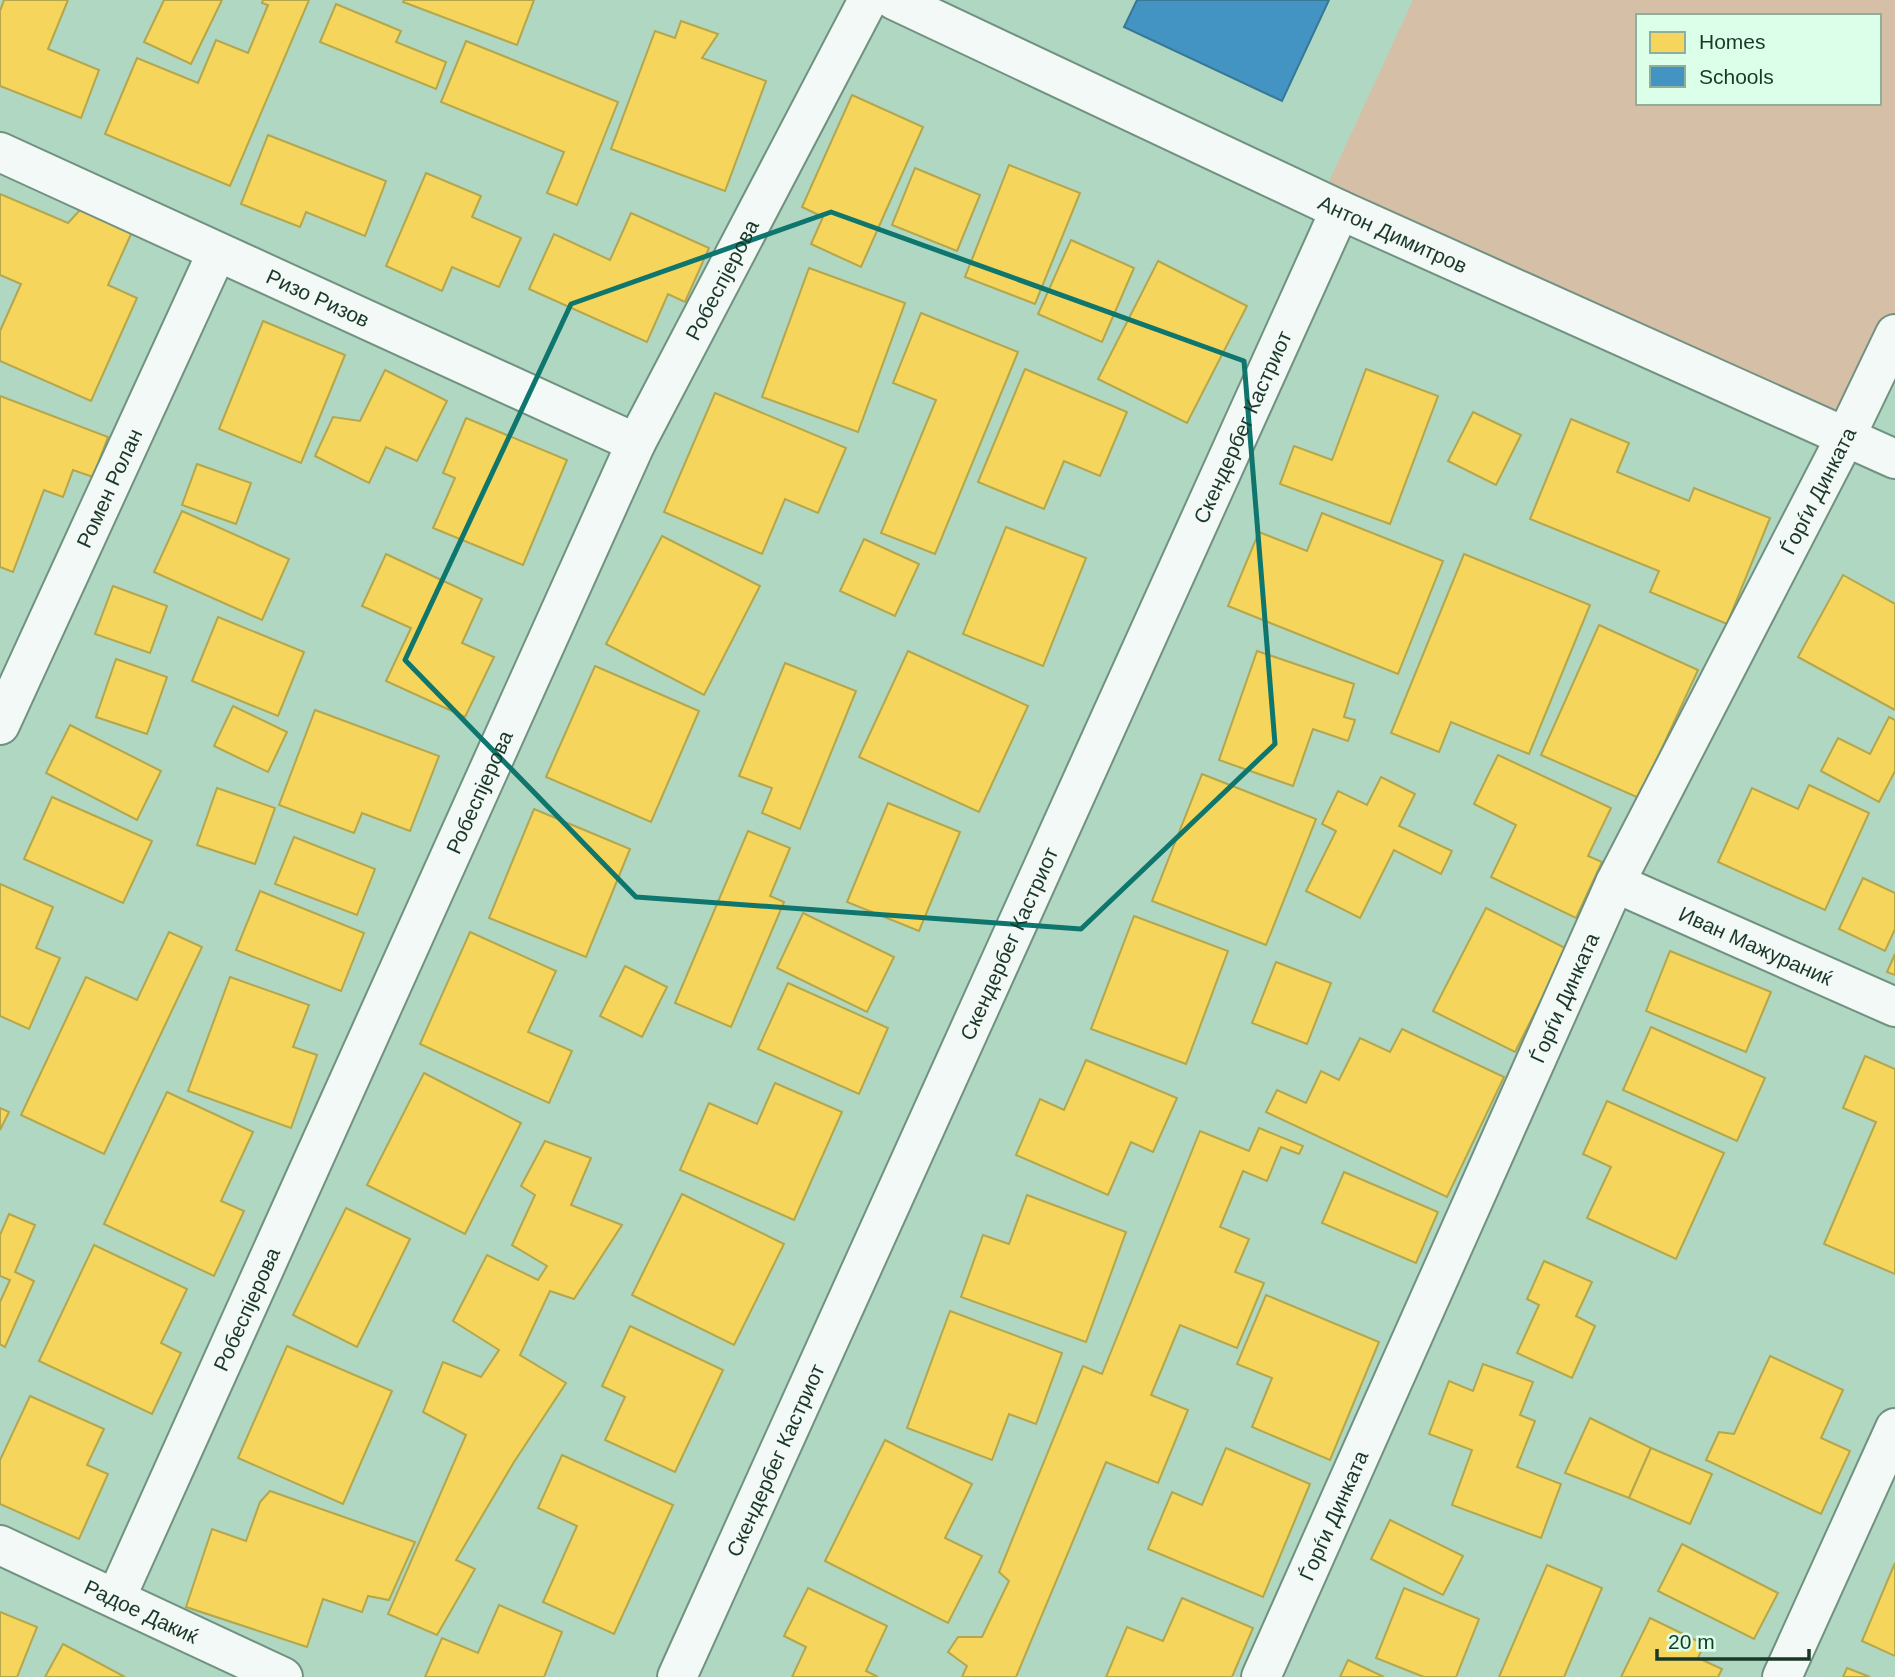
<svg xmlns="http://www.w3.org/2000/svg" width="1895" height="1677" font-family="Arial,sans-serif">
<style>
.green{fill:#d6bfa7;fill-rule:evenodd}
.homes{fill:#f6d55c;stroke:#b4a64c;stroke-width:2}
.schools{fill:#4393c3;stroke:#377894;stroke-width:2}
.lines{fill:none;stroke-linecap:round;stroke-linejoin:round}
.minor-casing{stroke:#719181;stroke-width:42}
.minor{stroke:#f3f9f6;stroke-width:38}
.marked{fill:none;stroke:#0f766e;stroke-width:5;stroke-linejoin:round}
.labels{text-anchor:middle;dominant-baseline:central;stroke-width:7;stroke-linejoin:round;paint-order:stroke}
.street-label{font-size:21px;fill:#1a3828;stroke:#dcffea}
</style>
<rect width="100%" height="100%" fill="#afd7c1"/>
<path class="green" d="M1413,0H1895V334L1846,436L1326,188ZM1638,16H1879V103H1638Z"/>
<g class="homes">
<path d="M4,0H68L48,49L99,70L81,118L0,86V11Z"/>
<path d="M164,0H222L191,64L144,42Z"/>
<path d="M263,0H309L230,186L105,134L137,58L198,83L216,40L248,53L268,5L262,3Z"/>
<path d="M404,0H534L517,45L403,2Z"/>
<path d="M336,4L401,31L396,42L446,62L436,89L320,42Z"/>
<path d="M681,21L718,34L702,58L766,81L725,191L611,149L655,31L675,38Z"/>
<path d="M466,41L618,102L577,205L547,193L564,152L441,102Z"/>
<path d="M852,95L923,127L861,267L811,244L823,217L802,207Z"/>
<path d="M268,135L386,181L365,236L306,212L300,227L241,204Z"/>
<path d="M1009,165L1080,193L1035,304L965,277Z"/>
<path d="M915,168L980,195L957,251L892,225Z"/>
<path d="M426,173L481,196L472,217L521,238L499,287L452,267L442,291L386,266Z"/>
<path d="M0,194L68,223L80,210L132,232L108,285L137,298L91,401L0,361V331L21,284L0,275Z"/>
<path d="M631,213L709,248L685,302L668,294L647,342L529,289L554,234L610,260Z"/>
<path d="M1071,240L1134,268L1102,342L1038,314Z"/>
<path d="M1158,261L1247,306L1187,423L1098,379Z"/>
<path d="M809,268L905,303L858,432L762,397Z"/>
<path d="M921,313L1018,352L935,554L881,533L936,400L893,383Z"/>
<path d="M263,321L345,355L301,463L219,429Z"/>
<path d="M1025,369L1127,412L1100,476L1064,461L1044,509L978,482Z"/>
<path d="M1366,369L1438,396L1390,524L1280,484L1294,446L1332,460Z"/>
<path d="M385,370L447,401L417,461L386,447L369,483L315,456L333,417L360,421Z"/>
<path d="M715,393L846,448L818,513L785,499L762,554L664,512Z"/>
<path d="M0,396L108,437L93,477L73,470L63,497L44,490L13,572L0,567Z"/>
<path d="M1473,412L1521,435L1496,485L1448,461Z"/>
<path d="M466,418L567,460L523,565L433,528L455,478L443,473Z"/>
<path d="M1571,419L1629,443L1617,472L1689,501L1694,488L1770,518L1727,624L1650,592L1659,571L1530,519Z"/>
<path d="M197,464L251,483L236,524L182,505Z"/>
<path d="M182,511L289,559L262,620L154,572Z"/>
<path d="M1322,513L1443,561L1398,674L1228,606L1259,532L1307,551Z"/>
<path d="M1006,527L1086,558L1043,666L963,634Z"/>
<path d="M662,536L760,586L704,695L606,644Z"/>
<path d="M864,539L919,564L895,616L840,591Z"/>
<path d="M386,554L482,599L462,643L494,657L465,717L386,681L411,628L362,606Z"/>
<path d="M1464,554L1590,605L1529,754L1451,722L1439,752L1391,733Z"/>
<path d="M1843,575L1895,604V710L1798,657Z"/>
<path d="M113,586L167,606L150,653L95,634Z"/>
<path d="M218,617L304,652L278,716L192,681Z"/>
<path d="M1599,625L1698,670L1639,798L1541,755Z"/>
<path d="M908,651L1028,706L979,812L859,757Z"/>
<path d="M1257,651L1354,684L1344,717L1355,720L1348,741L1313,729L1293,786L1219,760Z"/>
<path d="M116,659L167,677L147,734L96,717Z"/>
<path d="M785,663L856,691L800,829L762,813L772,788L739,776Z"/>
<path d="M595,666L699,711L651,822L546,777Z"/>
<path d="M233,706L287,732L268,772L214,746Z"/>
<path d="M315,710L439,756L410,831L362,813L354,833L279,805Z"/>
<path d="M1889,717L1895,720V771L1879,802L1821,771L1838,738L1870,754Z"/>
<path d="M70,725L161,771L137,820L46,773Z"/>
<path d="M1498,755L1611,808L1588,856L1602,862L1576,918L1491,877L1516,825L1474,804Z"/>
<path d="M1202,774L1316,819L1266,945L1152,901Z"/>
<path d="M1381,777L1415,794L1399,826L1452,851L1441,874L1394,850L1360,918L1306,891L1336,831L1322,824L1338,791L1367,805Z"/>
<path d="M1809,785L1869,813L1825,910L1718,862L1752,788L1798,809Z"/>
<path d="M217,788L275,808L255,864L197,845Z"/>
<path d="M52,797L152,841L123,903L24,859Z"/>
<path d="M888,803L960,832L919,931L847,902Z"/>
<path d="M534,809L630,849L586,957L489,918Z"/>
<path d="M748,831L790,848L770,896L784,902L731,1027L675,1003Z"/>
<path d="M294,837L375,869L357,915L275,884Z"/>
<path d="M1863,878L1895,893V929L1885,951L1839,929Z"/>
<path d="M0,884L53,907L36,948L60,958L29,1029L0,1016Z"/>
<path d="M260,891L364,933L341,991L236,950Z"/>
<path d="M1486,908L1567,949L1515,1052L1433,1011Z"/>
<path d="M803,913L894,957L867,1012L777,968Z"/>
<path d="M1134,916L1228,951L1186,1064L1091,1029Z"/>
<path d="M169,932L202,947L104,1154L21,1115L86,977L137,1000Z"/>
<path d="M470,932L556,971L528,1032L572,1051L549,1103L420,1044Z"/>
<path d="M1670,951L1771,992L1746,1052L1646,1011Z"/>
<path d="M1895,954V975L1887,972Z"/>
<path d="M1276,962L1331,983L1307,1044L1252,1023Z"/>
<path d="M625,966L667,987L642,1037L600,1016Z"/>
<path d="M230,977L309,1005L293,1047L317,1055L291,1128L188,1091Z"/>
<path d="M788,983L888,1028L859,1094L758,1049Z"/>
<path d="M1651,1027L1765,1078L1737,1141L1623,1090Z"/>
<path d="M1402,1029L1504,1077L1447,1197L1266,1112L1277,1090L1306,1103L1321,1071L1339,1080L1360,1038L1390,1052Z"/>
<path d="M1865,1056L1895,1069V1274L1824,1244L1876,1122L1843,1108Z"/>
<path d="M1086,1060L1177,1098L1153,1152L1131,1142L1108,1195L1016,1155L1040,1099L1064,1110Z"/>
<path d="M424,1073L521,1123L465,1234L367,1185Z"/>
<path d="M775,1083L842,1112L794,1220L680,1170L709,1103L757,1124Z"/>
<path d="M167,1092L253,1132L221,1201L244,1211L214,1276L104,1224Z"/>
<path d="M1607,1101L1724,1153L1676,1259L1587,1218L1611,1167L1583,1154Z"/>
<path d="M0,1108L9,1112L0,1130Z"/>
<path d="M1259,1128L1303,1146L1299,1154L1281,1147L1267,1181L1243,1171L1220,1227L1249,1239L1235,1272L1264,1283L1237,1348L1180,1325L1151,1395L1188,1410L1158,1483L1106,1462L1016,1677H962L967,1666L948,1652L958,1637H982L1009,1581L999,1572L1083,1366L1102,1374L1200,1131L1249,1151Z"/>
<path d="M545,1141L591,1158L571,1205L622,1225L574,1299L550,1291L520,1355L566,1383L514,1462L456,1560L475,1569L437,1635L388,1614L466,1435L423,1412L443,1362L481,1377L499,1350L453,1321L487,1255L538,1280L547,1266L512,1245L535,1195L521,1186Z"/>
<path d="M1344,1172L1438,1212L1416,1263L1322,1223Z"/>
<path d="M682,1194L784,1244L734,1345L632,1295Z"/>
<path d="M1027,1195L1126,1232L1086,1342L961,1297L983,1235L1009,1244Z"/>
<path d="M346,1208L410,1239L357,1347L293,1315Z"/>
<path d="M9,1214L35,1225L15,1272L34,1281L5,1347L0,1344V1302L10,1280L0,1276V1235Z"/>
<path d="M94,1245L187,1289L161,1343L181,1353L152,1414L39,1361Z"/>
<path d="M1544,1261L1592,1282L1576,1316L1595,1326L1572,1378L1517,1353L1539,1305L1527,1299Z"/>
<path d="M1266,1295L1379,1342L1330,1460L1252,1427L1272,1378L1237,1364Z"/>
<path d="M950,1311L1062,1353L1036,1424L1009,1414L992,1460L907,1428Z"/>
<path d="M630,1326L723,1370L675,1472L605,1440L625,1397L602,1386Z"/>
<path d="M287,1346L392,1391L343,1504L238,1458Z"/>
<path d="M1770,1356L1843,1390L1821,1438L1850,1451L1821,1514L1706,1460L1719,1432L1734,1434Z"/>
<path d="M1483,1364L1533,1382L1520,1415L1535,1421L1517,1467L1561,1484L1541,1538L1452,1505L1472,1450L1429,1434L1449,1381L1473,1391Z"/>
<path d="M30,1396L104,1429L87,1465L108,1474L79,1539L0,1504V1460Z"/>
<path d="M1590,1418L1651,1448L1629,1498L1565,1473Z"/>
<path d="M885,1440L972,1484L945,1538L982,1556L948,1623L825,1561Z"/>
<path d="M1226,1448L1310,1484L1263,1597L1148,1549L1172,1492L1202,1505Z"/>
<path d="M1651,1448L1712,1474L1690,1524L1629,1498Z"/>
<path d="M562,1455L673,1505L614,1634L543,1602L577,1526L538,1508Z"/>
<path d="M270,1491L415,1542L389,1600L368,1596L362,1612L323,1599L307,1647L186,1607L212,1529L246,1541L260,1502Z"/>
<path d="M1390,1520L1463,1556L1443,1595L1371,1559Z"/>
<path d="M1682,1544L1778,1593L1754,1639L1658,1591Z"/>
<path d="M1895,1563V1656L1862,1641Z"/>
<path d="M1547,1565L1602,1588L1564,1677H1499Z"/>
<path d="M808,1588L887,1626L866,1671L878,1677H792L806,1647L784,1636Z"/>
<path d="M1404,1588L1479,1619L1456,1677H1424L1376,1658Z"/>
<path d="M1182,1598L1253,1628L1232,1677H1106L1127,1627L1163,1641Z"/>
<path d="M499,1605L562,1632L544,1677H425L442,1638L478,1653Z"/>
<path d="M0,1612L37,1627L17,1677H0Z"/>
<path d="M1650,1618L1704,1644L1698,1658L1722,1669L1718,1677H1621Z"/>
<path d="M63,1644L125,1677H45Z"/>
<path d="M1348,1660L1384,1677H1340Z"/>
<path d="M1847,1668L1870,1677H1843Z"/>
</g>
<path class="schools" d="M1137,0H1329L1282,101L1124,27Z"/>
<g class="lines">
<g class="minor-casing">
<g id="minor">
<path id="s1" d="M894,0L1340,210L1895,459"/>
<path id="s2" d="M0,152L636,443"/>
<path id="s3" d="M0,725L217,252"/>
<path id="s4" d="M1615,883L1895,1007"/>
<path id="s5" d="M0,1545L283,1677"/>
<path id="s6" d="M116,1598L636,443L868,0"/>
<path id="s7" d="M677,1677L1340,210"/>
<path id="s8" d="M1261,1677L1615,883L1846,436L1895,334"/>
<path d="M1782,1677L1895,1428"/>
</g>
</g>
<use href="#minor" class="minor"/>
</g>
<path class="marked" d="M831,212L1244,361L1275,744L1081,929L636,897L405,660L571,304Z"/>
<g class="labels">
<g class="street-label">
<text stroke="none"><textPath href="#s1" startOffset="551">Антон Димитров</textPath></text>
<text stroke="none"><textPath href="#s6" startOffset="1451">Робеспјерова</textPath></text>
<text stroke="none"><textPath href="#s2" startOffset="350">Ризо Ризов</textPath></text>
<text stroke="none"><textPath href="#s7" startOffset="1372">Скендербег Кастриот</textPath></text>
<text stroke="none"><textPath href="#s3" startOffset="261">Ромен Ролан</textPath></text>
<text stroke="none"><textPath href="#s8" startOffset="1311">Ѓорѓи Динката</textPath></text>
<text stroke="none"><textPath href="#s6" startOffset="884">Робеспјерова</textPath></text>
<text stroke="none"><textPath href="#s7" startOffset="805">Скендербег Кастриот</textPath></text>
<text stroke="none"><textPath href="#s4" startOffset="154">Иван Мажураниќ</textPath></text>
<text stroke="none"><textPath href="#s8" startOffset="744">Ѓорѓи Динката</textPath></text>
<text stroke="none"><textPath href="#s6" startOffset="317">Робеспјерова</textPath></text>
<text stroke="none"><textPath href="#s7" startOffset="238">Скендербег Кастриот</textPath></text>
<text stroke="none"><textPath href="#s8" startOffset="177">Ѓорѓи Динката</textPath></text>
<text stroke="none"><textPath href="#s5" startOffset="156">Радое Дакиќ</textPath></text>
</g>
</g>
<rect x="1636" y="14" width="245" height="91" fill="#dcffea" stroke="#8eaf9c" stroke-width="2"/>
<rect x="1650" y="32" width="35" height="21" fill="#f6d55c" stroke="#8eaf9c" stroke-width="2"/>
<text x="1699" y="49" font-size="21" fill="#1a3828">Homes</text>
<rect x="1650" y="66" width="35" height="21" fill="#4393c3" stroke="#8eaf9c" stroke-width="2"/>
<text x="1699" y="84" font-size="21" fill="#1a3828">Schools</text>
<path d="M1657 1649v10h152v-10" fill="none" stroke="#1a3828" stroke-width="3.5"/>
<text x="1668" y="1649" font-size="21" fill="#1a3828" stroke="#dcffea" stroke-width="5" paint-order="stroke">20 m</text>
</svg>
